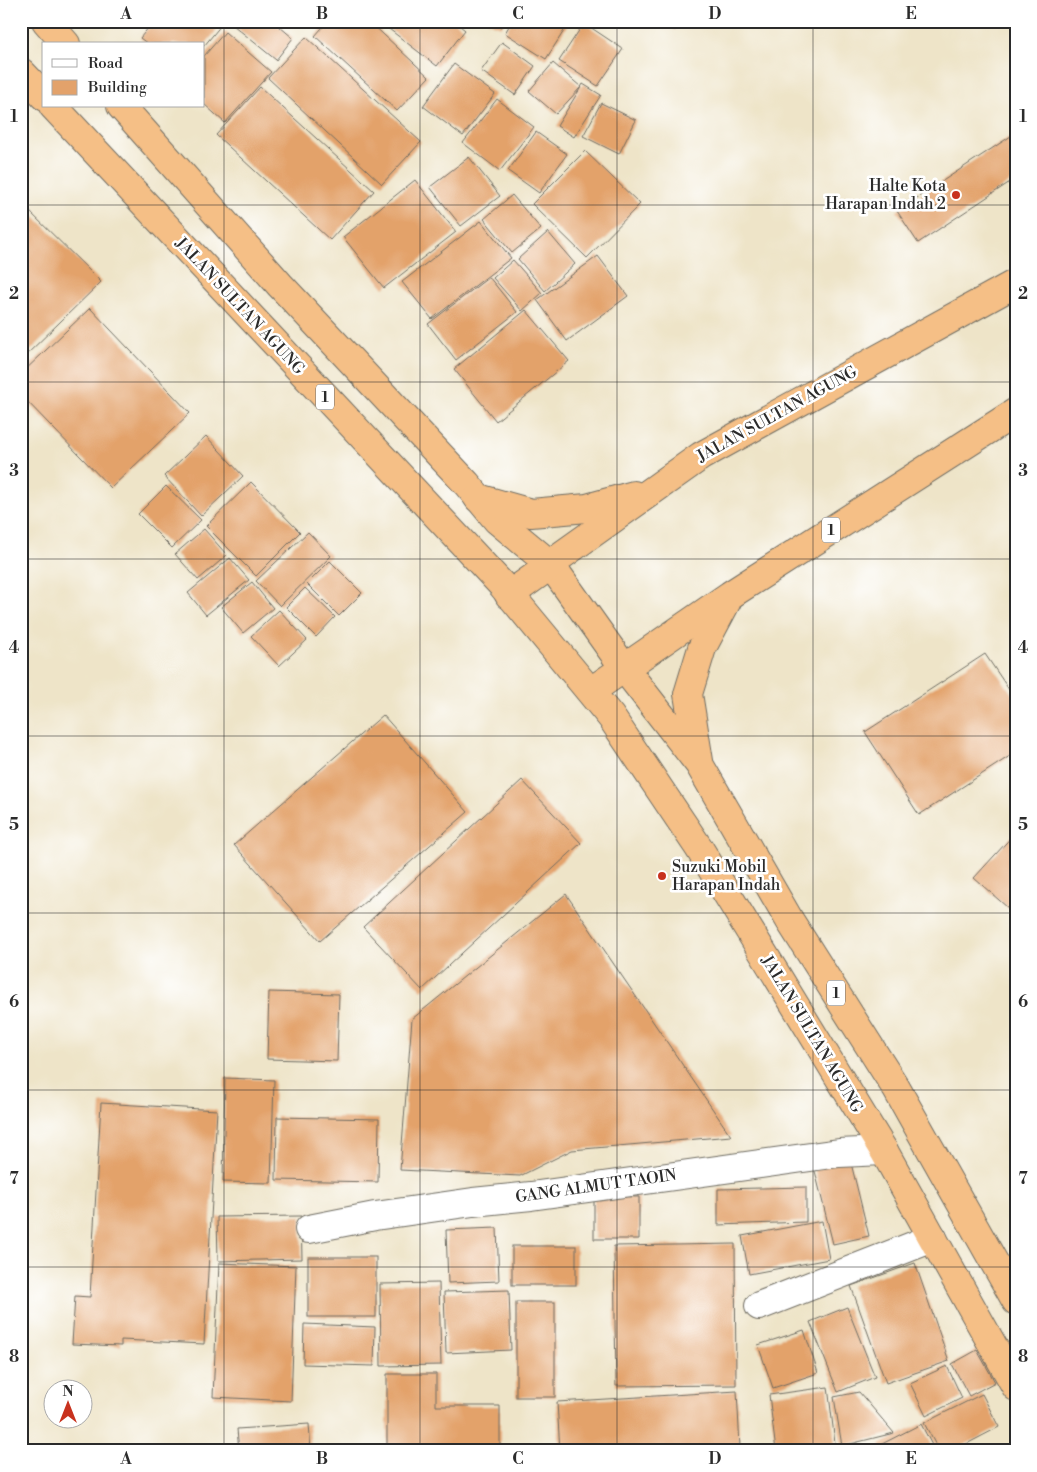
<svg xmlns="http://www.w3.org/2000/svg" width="1037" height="1472" font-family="'Libre Bodoni',serif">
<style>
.building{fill:#e3a26b}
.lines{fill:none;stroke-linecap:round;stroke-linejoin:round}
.minor-casing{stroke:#6f6c62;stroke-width:30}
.highway-casing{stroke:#6f6c62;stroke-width:30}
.minor{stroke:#fff;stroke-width:28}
.highway{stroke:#f5bf86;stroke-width:28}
.grid{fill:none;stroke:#2b2b2b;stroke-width:1;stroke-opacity:0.55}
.poi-dot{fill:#c8321e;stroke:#fff;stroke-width:2}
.labels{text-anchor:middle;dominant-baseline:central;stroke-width:5;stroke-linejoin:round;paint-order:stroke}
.shield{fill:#fff;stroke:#6b6b6b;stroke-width:1}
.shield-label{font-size:15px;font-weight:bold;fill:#2b2b2b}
.poi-label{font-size:16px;fill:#2b2b2b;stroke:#fff;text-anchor:end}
.street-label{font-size:16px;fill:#2b2b2b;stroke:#fff}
.neatline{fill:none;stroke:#2b2b2b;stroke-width:2}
.grid-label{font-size:16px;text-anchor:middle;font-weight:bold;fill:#2b2b2b}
</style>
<rect width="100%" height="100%" fill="#fff"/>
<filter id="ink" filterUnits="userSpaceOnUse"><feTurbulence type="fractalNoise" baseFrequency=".02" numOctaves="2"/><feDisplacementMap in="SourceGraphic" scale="10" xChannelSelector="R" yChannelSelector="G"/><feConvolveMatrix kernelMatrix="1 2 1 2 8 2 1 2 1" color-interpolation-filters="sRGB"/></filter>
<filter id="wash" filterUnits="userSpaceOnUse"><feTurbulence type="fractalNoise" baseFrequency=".0096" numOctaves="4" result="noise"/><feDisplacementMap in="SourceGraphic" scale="20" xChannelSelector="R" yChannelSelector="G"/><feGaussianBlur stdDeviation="1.12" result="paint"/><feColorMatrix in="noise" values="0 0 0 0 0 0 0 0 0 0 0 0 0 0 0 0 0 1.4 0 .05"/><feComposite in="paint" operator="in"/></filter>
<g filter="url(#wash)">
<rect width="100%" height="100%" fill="#eee4c8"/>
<g id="blocks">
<g class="building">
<path d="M154,21H219L222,24L204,46V44H148L140,38Z"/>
<path d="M236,21H273L293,38L276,60L233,25Z"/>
<path d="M328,21H369L429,77L397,111L315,36Z"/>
<path d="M394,21H454L465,30L437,66L389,29Z"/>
<path d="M487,21H504L501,27Z"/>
<path d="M512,21H567L569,23L546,59L505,33Z"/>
<path d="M572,21H582L579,26Z"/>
<path d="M660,21H681L675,30Z"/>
<path d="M584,23L623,49L598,86L559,61Z"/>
<path d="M225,32L271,72L225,123L204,104V56Z"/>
<path d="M306,37L421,142L382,184L268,78Z"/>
<path d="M502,42L535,66L515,95L481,71Z"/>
<path d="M553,63L581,87L556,114L529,91Z"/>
<path d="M454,64L495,94L463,136L423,106Z"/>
<path d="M583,84L601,95L574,137L557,126Z"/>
<path d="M260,87L374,191L330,240L216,135Z"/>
<path d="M497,99L534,127L500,171L463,143Z"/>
<path d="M601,103L636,120L619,154L583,136Z"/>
<path d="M536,132L567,154L539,193L508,171Z"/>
<path d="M1011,136L1016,142V178L918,243L897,211Z"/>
<path d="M585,151L640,204L587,258L532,204Z"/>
<path d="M469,157L500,196L461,226L430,187Z"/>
<path d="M415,180L456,232L384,288L343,237Z"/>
<path d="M512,195L541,229L512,253L484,219Z"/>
<path d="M21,203L101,282L21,360Z"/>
<path d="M481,221L511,258L432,319L402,282Z"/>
<path d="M548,232L575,264L545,291L518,259Z"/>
<path d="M598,256L628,296L567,341L537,300Z"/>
<path d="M513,260L542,293L522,311L493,278Z"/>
<path d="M489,277L517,312L456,360L428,324Z"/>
<path d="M90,308L190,413L111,488L21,395V374Z"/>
<path d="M526,310L569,361L496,421L454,369Z"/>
<path d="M206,436L243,476L201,516L164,476Z"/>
<path d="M251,482L300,532L256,576L206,526Z"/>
<path d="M166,486L201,520L172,548L138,514Z"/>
<path d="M204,529L227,555L198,580L175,554Z"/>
<path d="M308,532L331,556L280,606L256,581Z"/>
<path d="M230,558L249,580L206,615L188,593Z"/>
<path d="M330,561L362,593L339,616L307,584Z"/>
<path d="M252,582L273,608L243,633L221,607Z"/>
<path d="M305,588L335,617L316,637L286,607Z"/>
<path d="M279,610L307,640L279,666L251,636Z"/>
<path d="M985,654L1016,700V752L919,815L865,732Z"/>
<path d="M383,715L468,812L320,941L234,845Z"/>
<path d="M522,780L581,843L422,990L363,927Z"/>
<path d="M1016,832V915L974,878Z"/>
<path d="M566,894L731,1136L572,1150L520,1176L400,1170L412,1019Z"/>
<path d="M269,992L339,994L337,1061L267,1059Z"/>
<path d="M225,1078L274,1080L271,1183L223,1182Z"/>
<path d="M101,1103L217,1110L204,1344L121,1340V1346L72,1344L75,1296L90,1297Z"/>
<path d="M277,1117L379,1119L378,1182L276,1180Z"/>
<path d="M849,1155L869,1236L833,1244L813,1163Z"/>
<path d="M806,1187V1222L718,1225V1189Z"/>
<path d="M594,1196L639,1197V1239H594Z"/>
<path d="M301,1216L302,1259L218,1261L217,1217Z"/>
<path d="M822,1221L829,1259L749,1274L742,1236Z"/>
<path d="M497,1228L499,1281L448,1283L446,1230Z"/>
<path d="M735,1244L736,1385L616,1386L614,1246Z"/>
<rect x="512" y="1246" width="64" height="39"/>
<rect x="308" y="1257" width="68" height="60"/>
<path d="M219,1263L296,1266L291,1401L213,1397Z"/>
<path d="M915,1263L949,1361L886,1383L851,1286Z"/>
<path d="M439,1283L441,1365L381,1366L380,1284Z"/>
<path d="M509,1290L511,1350L446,1353L444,1292Z"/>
<rect x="516" y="1302" width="39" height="95"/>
<path d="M847,1307L875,1377L838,1392L810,1322Z"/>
<path d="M304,1324L375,1327L374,1366L303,1364Z"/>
<path d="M804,1330L818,1373L773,1388L758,1345Z"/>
<path d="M977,1350L995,1382L969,1396L952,1364Z"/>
<path d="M947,1366L962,1398L926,1416L910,1383Z"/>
<path d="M387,1374H436V1406H500V1451H387Z"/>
<path d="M828,1387L836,1451H776L769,1395Z"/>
<path d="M737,1391L740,1447L739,1451H560L557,1402Z"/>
<path d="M859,1392L894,1433L842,1446L834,1397Z"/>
<path d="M982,1394L999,1427L953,1451H939L924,1423Z"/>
<path d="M309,1424L311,1451H239L237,1429Z"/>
<path d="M921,1424L935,1451H883L880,1445Z"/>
</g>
</g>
</g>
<g filter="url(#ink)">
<use href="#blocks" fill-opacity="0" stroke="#6f6c62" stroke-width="1"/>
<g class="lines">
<g class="minor-casing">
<g id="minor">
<path d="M309,1229L375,1216L473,1202L531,1196L839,1153L884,1151"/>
<path d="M759,1306L933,1238"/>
</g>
</g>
<g class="highway-casing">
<g id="highway">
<path d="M46,21L66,44"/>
<path d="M21,72L44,96"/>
<path d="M53,106L502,585L611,717L699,848L884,1151L1016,1387"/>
<path d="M121,106L280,285L467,484L497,520L551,565L625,669L699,764L790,921L896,1088L1016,1301"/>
<path d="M478,498L531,513L587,508L634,495"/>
<path d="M509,595L551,565L555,560L701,456L1016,283"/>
<path d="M591,691L730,595L1016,412"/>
<path d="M699,761L688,694L702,648L727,601"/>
</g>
</g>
<use href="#minor" class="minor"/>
<use href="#highway" class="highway"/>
</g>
</g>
<path class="grid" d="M224,21V1451M420,21V1451M617,21V1451M813,21V1451M21,205H1016M21,382H1016M21,559H1016M21,736H1016M21,913H1016M21,1090H1016M21,1267H1016"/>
<g class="poi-dot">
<circle cx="956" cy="195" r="5"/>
<circle cx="662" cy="876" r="5"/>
</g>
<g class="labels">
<g class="shield">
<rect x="316" y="384.5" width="18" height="25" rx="4"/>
<rect x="822" y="517.5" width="18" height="25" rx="4"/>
<rect x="827" y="980.5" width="18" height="25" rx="4"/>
</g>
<g class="shield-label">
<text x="325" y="397">1</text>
<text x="831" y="530">1</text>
<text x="836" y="993">1</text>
</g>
<g class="poi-label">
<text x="946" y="186">Halte Kota<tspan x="946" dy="18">Harapan Indah 2</tspan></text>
<text x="672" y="867" text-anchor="start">Suzuki Mobil<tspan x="672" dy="18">Harapan Indah</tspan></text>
</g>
<g class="street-label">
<text transform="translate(240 306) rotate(47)">JALAN SULTAN AGUNG</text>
<text transform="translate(777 414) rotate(-29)">JALAN SULTAN AGUNG</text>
<text transform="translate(812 1034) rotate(59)">JALAN SULTAN AGUNG</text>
<text transform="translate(596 1186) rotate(-8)">GANG ALMUT TAOIN</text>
</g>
</g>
<rect width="1037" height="1472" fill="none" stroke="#fff" stroke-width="55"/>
<rect x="42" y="42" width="162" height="65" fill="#ffffff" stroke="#aaaaaa"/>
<rect x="52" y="59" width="25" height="8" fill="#ffffff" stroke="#aaaaaa"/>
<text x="88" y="68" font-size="15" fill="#2b2b2b">Road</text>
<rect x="52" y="80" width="25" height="15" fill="#e3a26b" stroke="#aaaaaa"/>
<text x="88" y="92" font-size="15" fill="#2b2b2b">Building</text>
<g transform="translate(68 1404)"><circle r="24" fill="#ffffff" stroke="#aaaaaa"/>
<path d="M0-4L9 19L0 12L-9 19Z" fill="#c8321e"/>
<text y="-8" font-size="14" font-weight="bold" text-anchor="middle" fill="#2b2b2b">N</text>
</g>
<rect x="28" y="28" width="982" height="1416" class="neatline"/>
<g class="grid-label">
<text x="126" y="19">A</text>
<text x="322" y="19">B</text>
<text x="518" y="19">C</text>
<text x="715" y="19">D</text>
<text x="911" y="19">E</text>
<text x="14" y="122">1</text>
<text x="1023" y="122">1</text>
<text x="14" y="299">2</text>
<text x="1023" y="299">2</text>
<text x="14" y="476">3</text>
<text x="1023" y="476">3</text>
<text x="14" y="653">4</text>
<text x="1023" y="653">4</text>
<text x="14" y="830">5</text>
<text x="1023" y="830">5</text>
<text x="14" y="1007">6</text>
<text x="1023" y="1007">6</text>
<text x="14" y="1184">7</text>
<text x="1023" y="1184">7</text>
<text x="14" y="1362">8</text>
<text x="1023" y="1362">8</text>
<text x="126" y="1464">A</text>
<text x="322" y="1464">B</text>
<text x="518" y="1464">C</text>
<text x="715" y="1464">D</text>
<text x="911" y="1464">E</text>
</g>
</svg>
